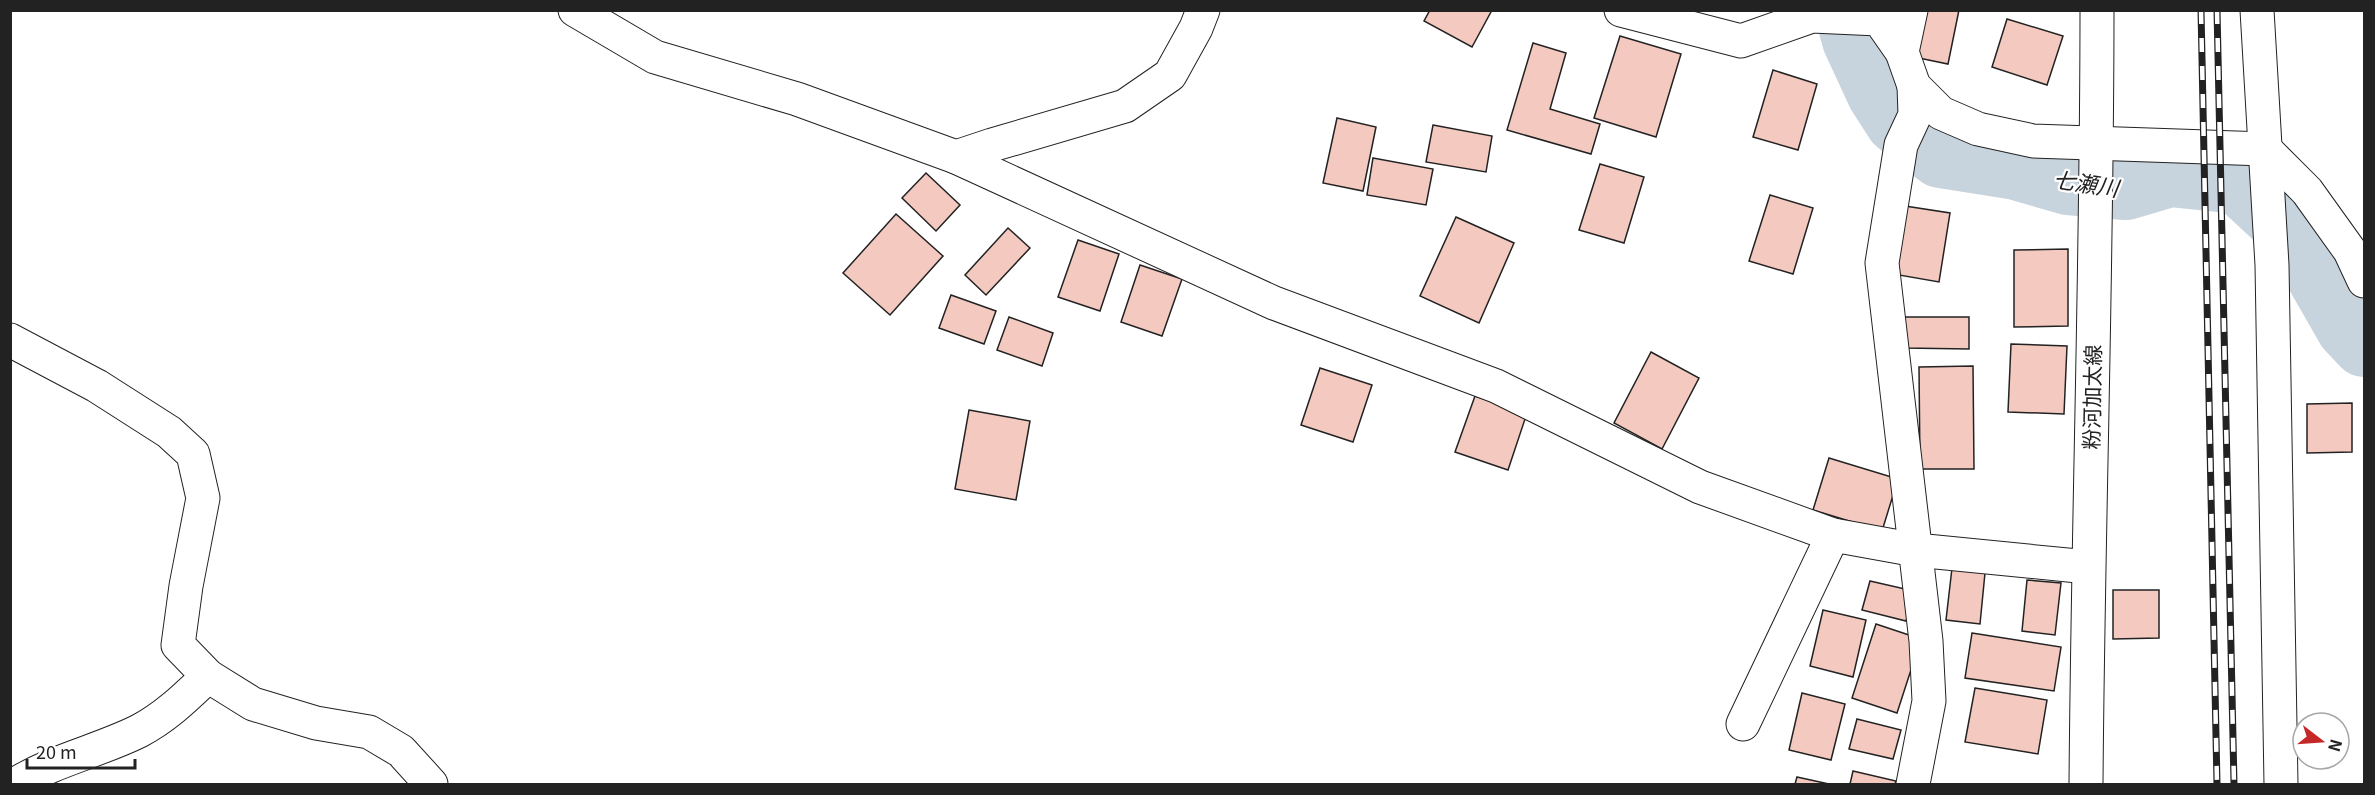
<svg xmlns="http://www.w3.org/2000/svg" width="2375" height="795" font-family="Georgia,'Noto Sans JP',serif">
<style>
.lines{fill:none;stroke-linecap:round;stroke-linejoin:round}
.river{stroke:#c7d3dd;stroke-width:64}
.building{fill:#f3c9c0;stroke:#222;stroke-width:1.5}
.minor-casing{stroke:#222;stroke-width:35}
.major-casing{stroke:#222;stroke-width:35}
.minor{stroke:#fff;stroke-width:33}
.major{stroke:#fff;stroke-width:33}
.rail-casing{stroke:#222;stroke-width:7}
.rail{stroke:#fff;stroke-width:4.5;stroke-dasharray:14;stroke-linecap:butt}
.labels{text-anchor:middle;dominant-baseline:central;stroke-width:4.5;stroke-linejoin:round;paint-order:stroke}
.street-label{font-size:21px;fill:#222;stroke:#fff}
.water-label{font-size:22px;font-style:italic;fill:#222;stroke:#fff}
</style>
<rect width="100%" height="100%" fill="#fff"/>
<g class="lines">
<path class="river" d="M1846,10L1854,40L1879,94L1897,122L1940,156L2016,168L2068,183L2126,188L2170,175L2238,182L2294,234L2348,328L2364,345"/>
</g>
<g class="building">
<path d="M1430,10H1492L1472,47L1424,21Z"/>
<path d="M1919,10H1959L1948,64L1909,56Z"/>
<path d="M2007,19L2063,36L2047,85L1992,67Z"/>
<path d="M1620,36L1681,54L1656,137L1594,118Z"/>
<path d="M1533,43L1566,53L1550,109L1600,124L1591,154L1507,130Z"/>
<path d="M1773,70L1817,84L1798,150L1753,137Z"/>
<path d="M1337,118L1376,127L1363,191L1323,183Z"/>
<path d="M1433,125L1492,136L1486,172L1426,162Z"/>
<path d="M1373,158L1433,169L1426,205L1367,195Z"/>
<path d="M1600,164L1644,177L1624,243L1579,230Z"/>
<path d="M926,173L960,205L936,231L902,198Z"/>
<path d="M1770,195L1813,208L1793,274L1749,261Z"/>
<path d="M1905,206L1950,213L1939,282L1893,274Z"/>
<path d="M896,214L943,256L890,315L843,273Z"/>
<path d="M1456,217L1514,243L1479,323L1420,296Z"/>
<path d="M1008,228L1030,248L986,295L965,275Z"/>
<path d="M1078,240L1119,254L1100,311L1058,297Z"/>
<path d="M2068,249V326L2014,327V250Z"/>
<path d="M1140,265L1182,279L1162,336L1121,322Z"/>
<path d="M951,295L996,311L984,344L939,328Z"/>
<path d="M1009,317L1053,333L1042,366L997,350Z"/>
<path d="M1904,317H1969V349L1904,348Z"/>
<path d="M2011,344L2067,346L2064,414L2008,412Z"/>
<path d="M1651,352L1699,378L1662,449L1614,423Z"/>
<path d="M1973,366L1974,469H1920L1919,367Z"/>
<path d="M1320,368L1372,385L1353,442L1301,425Z"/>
<path d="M1475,396L1527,413L1508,470L1455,452Z"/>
<path d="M2352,403V452L2307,453V404Z"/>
<path d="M969,410L1030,421L1016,500L955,489Z"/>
<path d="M1829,458L1898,479L1882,531L1813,510Z"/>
<path d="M1952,568L1985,573L1980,624L1946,620Z"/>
<path d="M2027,580L2061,583L2055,635L2022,631Z"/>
<path d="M1870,581L1914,591L1906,621L1862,610Z"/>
<path d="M2113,590H2159V638L2113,639Z"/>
<path d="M1823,610L1866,620L1853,677L1810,666Z"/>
<path d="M1876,624L1921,639L1897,713L1852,698Z"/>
<path d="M1972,633L2061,647L2054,691L1965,678Z"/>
<path d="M1975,688L2047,700L2038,754L1965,742Z"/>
<path d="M1802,693L1845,704L1831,760L1789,750Z"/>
<path d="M1857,719L1901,730L1893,759L1849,749Z"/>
<path d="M1853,771L1896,781L1895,784H1850Z"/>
<path d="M1797,777L1829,784H1795Z"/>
</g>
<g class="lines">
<g class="minor-casing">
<g id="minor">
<path d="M575,10L655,57L797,99L956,157L1274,303L1496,386L1700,487L1833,535L1916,550L2088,567"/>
<path d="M1621,10L1741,41L1812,16L1879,19L1902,52L1914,86L1941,113L1978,129L2033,141L2265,149L2307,191L2350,251L2364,281"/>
<path d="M2257,10L2272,265L2281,784"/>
<path d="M1902,52L1911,10"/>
<path d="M956,157L992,145L1125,106L1170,75L1196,28L1203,10"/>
<path d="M10,340L97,386L169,432L193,454L203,498L186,586L178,645L208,676L253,704L316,723L369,732L401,751L431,784"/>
<path d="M1743,724L1833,535"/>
<path d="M16,784C54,760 99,751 139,731C166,717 187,696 208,676"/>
<path d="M1913,784L1929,701L1926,641L1882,263L1901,145L1915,115L1914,86"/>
</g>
</g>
<g class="major-casing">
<path id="major" d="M2086,784C2088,526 2097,269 2097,10"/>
</g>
<use href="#minor" class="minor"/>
<use href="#major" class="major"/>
<g class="rail-casing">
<g id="rail">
<path d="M2201,10L2217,784"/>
<path d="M2217,10L2234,784"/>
</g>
</g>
<use href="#rail" class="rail"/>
</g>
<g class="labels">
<g class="street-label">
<text transform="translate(2091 397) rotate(-89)">粉河加太線</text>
</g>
<g class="water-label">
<text transform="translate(2086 182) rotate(8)">七瀬川</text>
</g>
</g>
<rect width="2375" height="795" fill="none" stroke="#222222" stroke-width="24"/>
<g transform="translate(2321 741) rotate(107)"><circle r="28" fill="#ffffff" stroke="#a7a7a7" stroke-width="1.5"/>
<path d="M0-4.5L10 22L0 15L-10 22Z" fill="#c62828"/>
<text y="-9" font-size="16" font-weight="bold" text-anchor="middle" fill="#222222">N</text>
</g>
<path d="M27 759v9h108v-9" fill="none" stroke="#222222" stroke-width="3"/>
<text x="36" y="759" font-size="18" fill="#222222" stroke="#ffffff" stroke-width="4.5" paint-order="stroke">20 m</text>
</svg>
